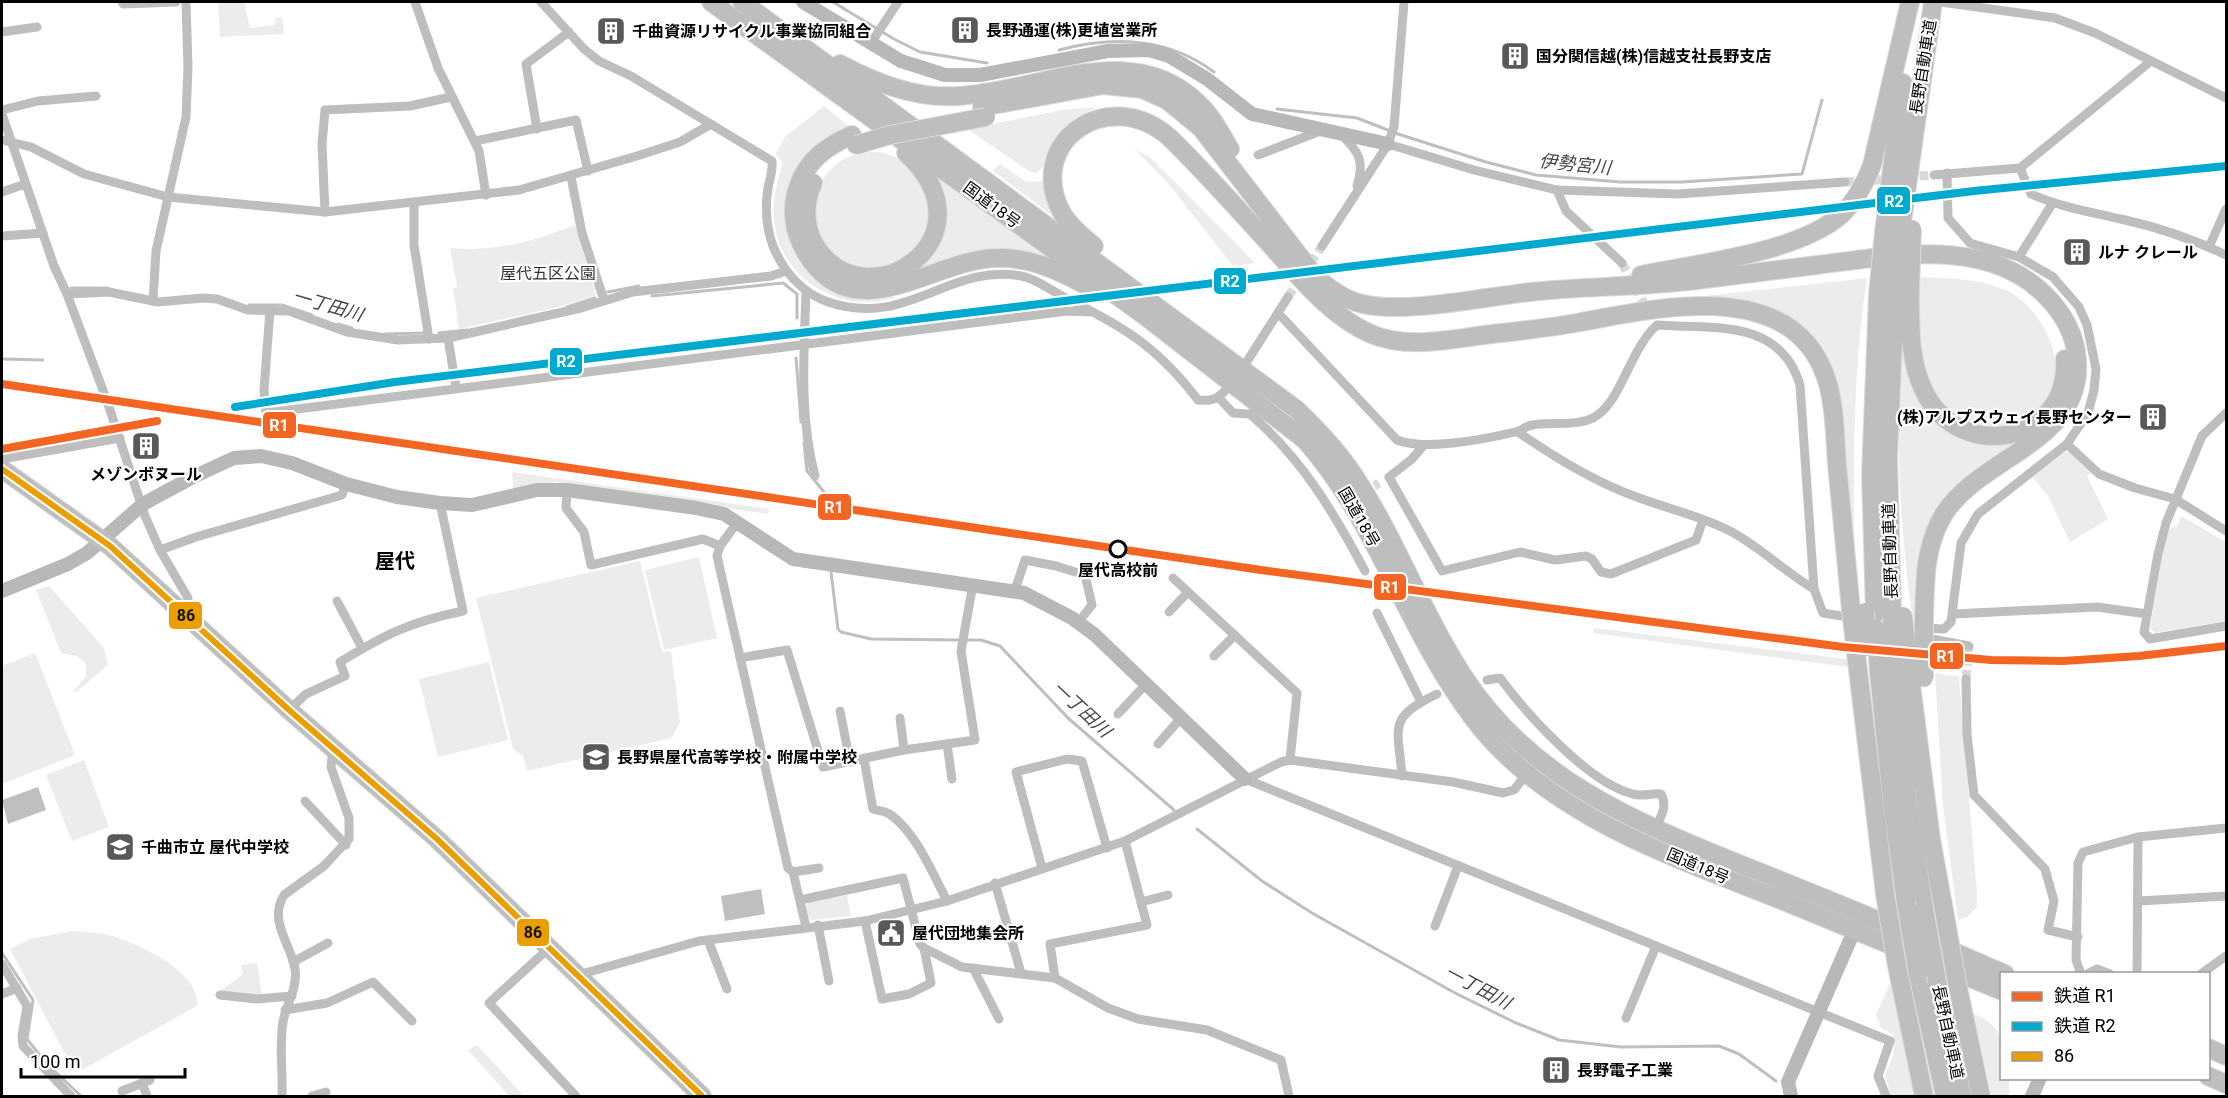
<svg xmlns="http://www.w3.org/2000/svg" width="2228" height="1098" font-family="Roboto,'Noto Sans JP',sans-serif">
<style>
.green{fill:#ececec}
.water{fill:#bfbfbf}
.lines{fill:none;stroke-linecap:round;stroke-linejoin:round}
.stream{stroke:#bfbfbf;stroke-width:3}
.street-tunnel{stroke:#d9d9d9;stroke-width:9;stroke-dasharray:9 4.5;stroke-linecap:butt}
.highway-casing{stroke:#dbdbdb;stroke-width:20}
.street{stroke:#bebebe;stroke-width:9}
.secondary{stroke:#b8b8b8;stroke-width:14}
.highway{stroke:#bebebe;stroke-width:18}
.highway-bridge-casing{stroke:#dbdbdb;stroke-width:20;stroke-linecap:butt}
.highway-bridge{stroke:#bebebe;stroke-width:18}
.bus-1-casing{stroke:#fff;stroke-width:10}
.bus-1{stroke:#eb9e00;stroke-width:6}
.rail-1-casing{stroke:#fff;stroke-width:12}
.rail-2-casing{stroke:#fff;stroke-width:12}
.rail-1{stroke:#f26522;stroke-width:8}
.rail-2{stroke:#00a9ce;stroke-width:8}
.stop-dot{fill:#fff;stroke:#000;stroke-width:3}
.labels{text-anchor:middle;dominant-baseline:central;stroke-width:4.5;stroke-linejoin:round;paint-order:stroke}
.poi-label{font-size:16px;font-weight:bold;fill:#000;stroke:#fff;text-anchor:start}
.street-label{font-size:16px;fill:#000;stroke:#fff}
.park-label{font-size:16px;fill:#333;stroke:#fff}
.stop-label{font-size:16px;font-weight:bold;fill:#000;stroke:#fff}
.water-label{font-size:18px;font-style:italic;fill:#444;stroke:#fff}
.quarter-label{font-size:20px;font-weight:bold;fill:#000;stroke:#fff}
.line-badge{stroke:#fff;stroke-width:2}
.badge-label{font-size:16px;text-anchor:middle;font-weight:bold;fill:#fff}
.pale-badge-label{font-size:16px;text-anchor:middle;font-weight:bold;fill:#111}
</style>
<rect width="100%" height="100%" fill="#fff"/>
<g class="green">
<path d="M218,2H244L250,28L275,25V18L282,17L284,34L220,37Z"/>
<path d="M824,106L852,129C780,138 761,250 824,284C840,293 878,297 896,297C851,313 799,290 780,245C769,218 774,189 783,163L776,154L785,137Z"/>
<path d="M1097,107C1085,113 1074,119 1065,129C1055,140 1048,167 1036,173L1029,171L967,129L1062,110Z"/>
<path d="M1134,148L1152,159L1255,263L1233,266L1168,183Z"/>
<circle cx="872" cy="210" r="58"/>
<path d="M1000,164L1027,182L1049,181L1066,226L993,171Z"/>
<path d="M928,168L1052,259L912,272L936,241Z"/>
<path d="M575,225L596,295L559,307L459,329L453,288L457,287L450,248C497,252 531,242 575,225Z"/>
<path d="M1922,277C1948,278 1979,279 2003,289C2041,304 2074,367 2045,403C2028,423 2018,424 1994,427C1981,428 1975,426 1964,420C1959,417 1952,415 1948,412C1916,383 1917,320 1919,281Z"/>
<path d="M1867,278C1852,376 1853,475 1855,573L1835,379L1823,347L1807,329L1780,313L1746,302L1697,301L1696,297Z"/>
<path d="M1901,345H1906C1909,359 1910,376 1915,390C1926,417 1961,445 1991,445C2000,445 2009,443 2018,442L1944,502L1918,618L1912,617C1900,527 1895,435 1901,345Z"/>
<path d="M2065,452H2069L2091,473L2087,476L2108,519L2070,542L2048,496L2032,477Z"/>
<path d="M512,472L769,509L768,514L555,482L513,489Z"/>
<path d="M2181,516L2226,542V621L2155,633L2150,628L2165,542L2169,529L2178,525Z"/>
<path d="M699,557L717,638L664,650L645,570Z"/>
<path d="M640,561L662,652L671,651L680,722L672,738L527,771L523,756L513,749L476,598Z"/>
<path d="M49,586L104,648L108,665L75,693L74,690L86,676V664L77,656L61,653L36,590Z"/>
<path d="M1594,628L1847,659L1848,667L1593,633Z"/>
<path d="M35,653L75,755L2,784V666Z"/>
<path d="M489,662L508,740L438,757L419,679Z"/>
<path d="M1935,673L1959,677L1977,892V907L1967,917L1958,920L1943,806Z"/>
<path d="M84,760L109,827L72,841L46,775Z"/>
<path d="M847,895L851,916L812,920L807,916L805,906L809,902Z"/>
<path d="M71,931C84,932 99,932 112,936C139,944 201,972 197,1006L78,1072L63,1050L10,949L30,939Z"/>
<path d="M257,963L262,995L219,992L243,974L241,965Z"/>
<path d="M1892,979L1916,1096H1891L1885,1075L1894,1054L1893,1034L1881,1028L1876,1015Z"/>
<path d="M1973,1013C2009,1030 2002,1043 2002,1078L2009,1079V1096H1992Z"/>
<path d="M477,1045L524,1096H509L468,1050Z"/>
</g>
<g class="water">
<path d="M38,787L46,810L8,824L2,800Z"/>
<path d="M761,889L765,914L725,921L721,896Z"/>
</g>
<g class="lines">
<g class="stream">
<path d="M833,2L894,39L920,52L987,63"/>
<path d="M1059,50C1114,36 1167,37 1214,72"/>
<path d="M1277,109L1357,118L1398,134L1486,162L1536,175L1620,182H1682L1802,174L1822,100"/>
<path d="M71,288H108"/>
<path d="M608,292L639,286"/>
<path d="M652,296L783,283L797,294V318"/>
<path d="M249,305H282L312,315"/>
<path d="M567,307L595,298"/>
<path d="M338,324L352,328"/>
<path d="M439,333L467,330"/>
<path d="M385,334L423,333"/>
<path d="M796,358L801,422"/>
<path d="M2,359L43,360"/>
<path d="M804,443L807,471L824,492L825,501"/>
<path d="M831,572L838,629L841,632L871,639L959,640"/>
<path d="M967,640H981L1000,646L1068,718L1174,810"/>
<path d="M1197,829L1262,881L1312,913L1455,993L1516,1023L1559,1040L1621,1047L1719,1046L1739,1054L1776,1081"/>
<path d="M2,953L33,1000L27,1039L47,1064L81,1096"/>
</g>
<g class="street-tunnel">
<path d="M1906,177L1934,175"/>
<path d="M1845,182L1893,179"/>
<path d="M1622,263L1654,322"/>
<path d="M1288,297L1322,246"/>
<path d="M1363,493L1379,483"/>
<path d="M1966,679L1969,646"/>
</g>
<g class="highway-casing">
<g id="highway">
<path d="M711,2L1145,316L1305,440C1378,523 1407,631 1473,718C1547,817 1677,858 1786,902C1858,931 1930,961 2002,991"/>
<path d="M742,2L1296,409C1318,430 1339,452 1355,477C1397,541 1422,613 1464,677C1529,777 1630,820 1737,863C1792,885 1847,907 1901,930"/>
<path d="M840,64C876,83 916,99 958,96C1038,92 1131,37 1199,104C1212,116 1221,134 1230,149"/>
<path d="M982,107L1103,85L1142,89L1167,100L1201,128L1314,275C1329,289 1344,300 1363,304C1405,314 1485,297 1530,292C1585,286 1641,287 1697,280C1737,275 1777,270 1817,265C1892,256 1989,235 2048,298C2064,315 2075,335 2077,359C2084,442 1981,456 1944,514C1924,546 1925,583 1924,620"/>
<path d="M852,135C827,146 807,160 798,187C790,209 794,233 806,253C855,333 934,258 998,258C1033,257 1063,273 1093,289"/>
<path d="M813,183C804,203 804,226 815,245C865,326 998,238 906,153"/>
<path d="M1901,229L1933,2"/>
<path d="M1884,232L1903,83"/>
<path d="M1094,246C1082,236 1070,226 1062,213C1024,142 1108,84 1169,137C1203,170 1234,205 1266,240C1297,274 1328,315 1371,334C1411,351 1459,337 1501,333C1528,330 1555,327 1581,322C1662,307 1797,276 1828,384C1835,409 1835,438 1837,464C1842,513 1846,561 1851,610"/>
<path d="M1641,275C1698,263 1797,253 1841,215C1856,201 1865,183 1872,165L1910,2"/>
<path d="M1910,292C1910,325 1909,361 1924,391C1960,465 2070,443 2065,359"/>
<path d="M2,469L110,546L289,710L437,839L702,1096"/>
<path d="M1875,614L1871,474L1878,295"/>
<path d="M1892,615L1888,457L1895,293"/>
<path d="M1858,670L1885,894"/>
<path d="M1879,673L1893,809L1906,903"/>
<path d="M1896,674L1907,796L1924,909"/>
<path d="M1910,677L1931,839L1945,916"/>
<path d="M1940,946L2005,974"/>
<path d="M1897,966L1924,1096"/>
<path d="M1918,974L1945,1096"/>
<path d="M1937,981L1962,1096"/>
<path d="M1958,988L1981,1096"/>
<path d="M2208,1048L2226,1056"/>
<path d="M2208,1076L2226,1084"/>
</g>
</g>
<g class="street">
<path d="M122,2L123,4L176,2"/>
<path d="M415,2L438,68L479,151L486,195"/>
<path d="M541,2L584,49L599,61L631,76L772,161C773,170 770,178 768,188C765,207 766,227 773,246C783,271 802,293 828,302C908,329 948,263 1021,276C1035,278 1050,290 1062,296C1122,326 1156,345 1198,400C1216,402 1221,396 1233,382"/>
<path d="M1941,2L2055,18L2095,33L2226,98"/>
<path d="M2,32L37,27"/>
<path d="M871,43L898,2"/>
<path d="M2,110L38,101L96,96"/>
<path d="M2,114L54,266L67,294L107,401L145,516L160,550L188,598L186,614"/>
<path d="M537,129L526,64L569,32"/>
<path d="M1340,134C1359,151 1365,161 1357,186"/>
<path d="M2,140L31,147L84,174L168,197L325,212L519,190L637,156L680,142L711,124"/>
<path d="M475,141L576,120L588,171"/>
<path d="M1388,144L1474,170L1557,190L1678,194L1845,182"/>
<path d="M1258,155L1323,130"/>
<path d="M2020,168L2031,194C2060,207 2091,212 2121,219C2157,227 2193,239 2226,255"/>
<path d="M1934,175L2020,168L2151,61"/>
<path d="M571,177L582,233L604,300"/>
<path d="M1557,190L1566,211L1622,263"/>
<path d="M2,192L25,184"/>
<path d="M414,203V245L429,339"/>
<path d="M325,212L322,144L325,110L410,106L451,97"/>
<path d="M2,236L43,233"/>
<path d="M1322,246L1388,144L1394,127L1404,2"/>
<path d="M2209,247L2226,209"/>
<path d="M2019,257L2052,204"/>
<path d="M806,292C804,353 799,416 815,476"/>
<path d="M67,294L109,292L158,302L203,298L217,299L248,310L289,311L347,332L398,340L448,338L581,308L633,292L771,276L786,271"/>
<path d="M153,301L156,251L186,117L188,67L186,2"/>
<path d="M270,310L264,390L266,413L1067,311L1089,312"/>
<path d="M1279,314L1397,440C1424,451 1486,439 1515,432C1522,431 1525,426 1532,425C1553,421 1582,428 1599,414C1623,395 1631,348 1657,325C1713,329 1780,318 1800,385L1814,589L1823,613L1854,618"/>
<path d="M448,338L456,387"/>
<path d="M1241,371L1288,297"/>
<path d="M1219,398L1233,413L1250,414C1302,459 1333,511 1365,571"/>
<path d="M2226,413L2202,436L2166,523L2158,554L2144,632L2150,639L2226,626"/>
<path d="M1518,432C1554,457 1593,481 1634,496C1665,508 1698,515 1728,530C1760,546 1784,572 1814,589"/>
<path d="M2067,444L2099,474L2135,488L2175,499L2226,531"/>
<path d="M1423,446L1412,459L1389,477L1442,571L1520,552L1555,560L1586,556L1592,559L1601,572L1611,574L1696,540L1703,520"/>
<path d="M2,459L120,438"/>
<path d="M567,490L566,508L584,532L591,565L703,539L720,546"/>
<path d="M737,523L720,546L717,556L788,868L793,872L806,927"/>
<path d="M160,550L196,537L342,495L346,484"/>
<path d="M1173,578L1297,693L1290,760"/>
<path d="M1017,584L1025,560L1056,566L1085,575L1092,605L1084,615"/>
<path d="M337,601L362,648"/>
<path d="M1169,612L1188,592"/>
<path d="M1377,613L1421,702"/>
<path d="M1954,614L2097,607L2147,614"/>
<path d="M1921,628L1944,629L1951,622L1961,543L1978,514L2067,444L2088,413L2094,390L2096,369L2087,325L2079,307L2053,277L2019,257L1970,243L1948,218L1947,173"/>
<path d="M1921,637L1969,646"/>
<path d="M1214,656L1235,635"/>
<path d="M740,658L787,650L823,767L904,750L975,740L961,651L973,584"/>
<path d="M1966,679L1967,734L1974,795L2045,869L2054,901L2048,930L2078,937"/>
<path d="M1487,680L1500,678C1527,714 1588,783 1633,794C1642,797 1651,793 1661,794C1668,806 1661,817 1655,828"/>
<path d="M289,710L306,694L345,676L340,662C386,634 410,622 463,611L440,503"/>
<path d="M840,711L850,762"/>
<path d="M1118,714L1146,684"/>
<path d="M900,718L904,750"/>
<path d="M947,744L952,779"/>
<path d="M1158,744L1181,718"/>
<path d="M864,759L873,809C879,811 887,811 891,815C916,833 933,874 947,901"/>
<path d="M1402,776C1398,726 1387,718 1437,694"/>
<path d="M1245,779L1890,1041L1878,1076L1886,1096"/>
<path d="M305,801L346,845"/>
<path d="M1042,868L1016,772L1067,759L1082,761L1107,848"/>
<path d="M793,872L819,868"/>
<path d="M995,883L1021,973"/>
<path d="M800,900L903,878L920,944L924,948L962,967L1055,978L1108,1008L1138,1019L1207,1030L1281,1060L1289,1096"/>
<path d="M2139,901L2226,896"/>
<path d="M1141,902L1168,895"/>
<path d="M865,921L882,999L909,994L931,983L924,948"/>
<path d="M818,925L829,981"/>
<path d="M1435,926L1458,866"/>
<path d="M708,940L727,989"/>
<path d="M549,948L489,1003L576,1096"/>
<path d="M293,962L328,943"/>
<path d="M2,964L27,1006L22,1036L23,1046L71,1096"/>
<path d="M973,968L999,1019"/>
<path d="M2081,974L2076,960L2078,863L2083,852L2138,837"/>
<path d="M2087,974L2097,969L2110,974"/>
<path d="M2137,974L2138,837L2226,828"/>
<path d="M2201,974L2226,956"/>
<path d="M578,975L699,941L865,921L947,901L1125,841L1281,762L1290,760L1453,782L1503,793L1514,790L1527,773"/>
<path d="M1055,978L1050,944L1147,925L1125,841"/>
<path d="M2,994L17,988"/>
<path d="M220,995L257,999L292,996"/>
<path d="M285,1010L327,1003L373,982L412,1021"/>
<path d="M1626,1018L1656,946"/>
<path d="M142,1083L147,1096"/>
<path d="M122,1091L150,1080"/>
<path d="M282,1096C283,1072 279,1046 283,1022C286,1003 298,989 295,969C291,944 268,921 284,895L324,866L349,839V818L331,767L333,749"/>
<path d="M312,1096L326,1092"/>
</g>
<g class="secondary">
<path d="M803,2L901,61L945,75H980L1108,51L1149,50L1169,56L1207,79L1252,114L1388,144"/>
<path d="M2,591L68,564L87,553L143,504L193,477L234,458L261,456L292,463L346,484L397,497L440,503L472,505L537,490H567L696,508L724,514L793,559L1024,593L1072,618L1095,635L1245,779"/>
<path d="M1791,1096L1788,1082L1858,922"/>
<path d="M2032,1096L2040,1078"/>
</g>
<use href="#highway" class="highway"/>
<g class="highway-bridge-casing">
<g id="highway-bridge">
<path d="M856,145L890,135L986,117"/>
<path d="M1910,292L1912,229"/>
<path d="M1895,293L1901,229"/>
<path d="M1878,295L1884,232"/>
<path d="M1851,610L1858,670"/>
<path d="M1865,612L1866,647"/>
<path d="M1903,616L1910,677"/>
<path d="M1892,617L1896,674"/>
<path d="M1924,620V678"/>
<path d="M1876,629L1879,673"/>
<path d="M1885,894L1897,966"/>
<path d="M1906,903L1918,974"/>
<path d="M1924,909L1937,981"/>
<path d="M1945,916L1958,988"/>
</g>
</g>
<use href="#highway-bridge" class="highway-bridge"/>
<g class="bus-1-casing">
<path id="bus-1" d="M2,469L110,546L289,710L437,839L702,1096"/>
</g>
<use href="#bus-1" class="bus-1"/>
<g class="rail-1-casing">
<g id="rail-1">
<path d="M2,384L1261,570L1843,647L1991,660L2063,661L2139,656L2226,646"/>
<path d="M2,449L157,421"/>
</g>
</g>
<g class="rail-2-casing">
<path id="rail-2" d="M235,407L395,382L1974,191L2226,166"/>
</g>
<use href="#rail-1" class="rail-1"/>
<use href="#rail-2" class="rail-2"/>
</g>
<defs>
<g id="building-square" transform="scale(1.5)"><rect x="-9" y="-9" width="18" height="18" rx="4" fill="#595959" stroke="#fff"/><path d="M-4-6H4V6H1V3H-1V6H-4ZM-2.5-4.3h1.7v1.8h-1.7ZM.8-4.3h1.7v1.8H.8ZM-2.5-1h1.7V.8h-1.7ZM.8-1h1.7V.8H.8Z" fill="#fff"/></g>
<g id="school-square" transform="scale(1.5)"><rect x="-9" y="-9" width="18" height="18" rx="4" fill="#595959" stroke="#fff"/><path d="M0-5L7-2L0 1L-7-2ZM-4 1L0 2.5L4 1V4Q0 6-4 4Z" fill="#fff"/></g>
<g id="civic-square" transform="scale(1.5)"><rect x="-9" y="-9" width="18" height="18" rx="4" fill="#595959" stroke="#fff"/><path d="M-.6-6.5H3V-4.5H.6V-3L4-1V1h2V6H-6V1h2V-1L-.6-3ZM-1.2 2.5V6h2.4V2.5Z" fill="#fff"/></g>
</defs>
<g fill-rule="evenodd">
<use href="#building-square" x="965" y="30"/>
<use href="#building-square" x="611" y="31"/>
<use href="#building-square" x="1515" y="56"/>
<use href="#building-square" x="2077" y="252"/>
<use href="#building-square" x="2153" y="417"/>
<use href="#building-square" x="146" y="446"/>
<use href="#school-square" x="596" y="757"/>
<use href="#school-square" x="120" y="847"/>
<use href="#civic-square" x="891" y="933"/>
<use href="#building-square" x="1556" y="1070"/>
</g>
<circle class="stop-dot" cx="1118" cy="549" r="8"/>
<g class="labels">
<g class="poi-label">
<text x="986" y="30">長野通運(株)更埴営業所</text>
<text x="632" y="31">千曲資源リサイクル事業協同組合</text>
<text x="1536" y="56">国分関信越(株)信越支社長野支店</text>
<text x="2098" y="252">ルナ クレール</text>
<text x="2132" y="417" text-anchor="end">(株)アルプスウェイ長野センター</text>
<text x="146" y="474" text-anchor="middle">メゾンボヌール</text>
<text x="617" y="757">長野県屋代高等学校・附属中学校</text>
<text x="141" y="847">千曲市立 屋代中学校</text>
<text x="912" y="933">屋代団地集会所</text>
<text x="1577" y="1070">長野電子工業</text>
</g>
<g class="street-label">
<text transform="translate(1923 67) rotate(-81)">長野自動車道</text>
<text transform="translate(992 205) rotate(36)">国道18号</text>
<text transform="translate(1359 517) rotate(60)">国道18号</text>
<text transform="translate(1890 551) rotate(-92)">長野自動車道</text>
<text transform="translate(1698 866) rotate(23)">国道18号</text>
<text transform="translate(1948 1032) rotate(78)">長野自動車道</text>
</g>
<g class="park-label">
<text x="548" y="273">屋代五区公園</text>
</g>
<g class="stop-label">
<text x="1118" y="570">屋代高校前</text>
</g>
<g class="water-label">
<text transform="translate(1575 164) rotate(6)">伊勢宮川</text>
<text transform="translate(328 305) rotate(16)">一丁田川</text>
<text transform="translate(1082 709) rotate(43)">一丁田川</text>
<text transform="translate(1478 987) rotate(28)">一丁田川</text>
</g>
<g class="quarter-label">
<text x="395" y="561">屋代</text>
</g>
</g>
<g class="line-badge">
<rect x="1876" y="186" width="35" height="29" rx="6" fill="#00a9ce"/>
<rect x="1213" y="267" width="34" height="28" rx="6" fill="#00a9ce"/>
<rect x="549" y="347" width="34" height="29" rx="6" fill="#00a9ce"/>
<rect x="262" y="411" width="35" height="28" rx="6" fill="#f26522"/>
<rect x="817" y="493" width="35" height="28" rx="6" fill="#f26522"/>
<rect x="1373" y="573" width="34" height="28" rx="6" fill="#f26522"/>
<rect x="168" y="601" width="35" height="29" rx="6" fill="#eb9e00"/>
<rect x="1929" y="642" width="35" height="28" rx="6" fill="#f26522"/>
<rect x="516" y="918" width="34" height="29" rx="6" fill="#eb9e00"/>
</g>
<g class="badge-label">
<text x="1894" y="207">R2</text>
<text x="1230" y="287">R2</text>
<text x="566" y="367">R2</text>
<text x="279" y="431">R1</text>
<text x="834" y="513">R1</text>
<text x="1390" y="593">R1</text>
<text x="1946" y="662">R1</text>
</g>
<g class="pale-badge-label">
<text x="186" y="621">86</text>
<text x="533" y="938">86</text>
</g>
<rect width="2228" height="1098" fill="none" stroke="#000000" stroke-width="6"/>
<rect x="2000" y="972" width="210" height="108" fill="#ffffff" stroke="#999999" stroke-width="1.5"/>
<rect x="2012" y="992" width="30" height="9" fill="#f26522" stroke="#999999" stroke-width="1.5"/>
<text x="2054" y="1002" font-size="18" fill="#000000">鉄道 R1</text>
<rect x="2012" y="1022" width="30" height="9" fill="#00a9ce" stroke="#999999" stroke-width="1.5"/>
<text x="2054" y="1032" font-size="18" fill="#000000">鉄道 R2</text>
<rect x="2012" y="1052" width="30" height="9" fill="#eb9e00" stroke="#999999" stroke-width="1.5"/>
<text x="2054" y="1062" font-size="18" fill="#000000">86</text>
<path d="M21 1068v9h164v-9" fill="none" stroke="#000000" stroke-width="3"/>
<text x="30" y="1068" font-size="18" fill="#000000" stroke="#ffffff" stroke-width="4.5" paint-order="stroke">100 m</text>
</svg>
